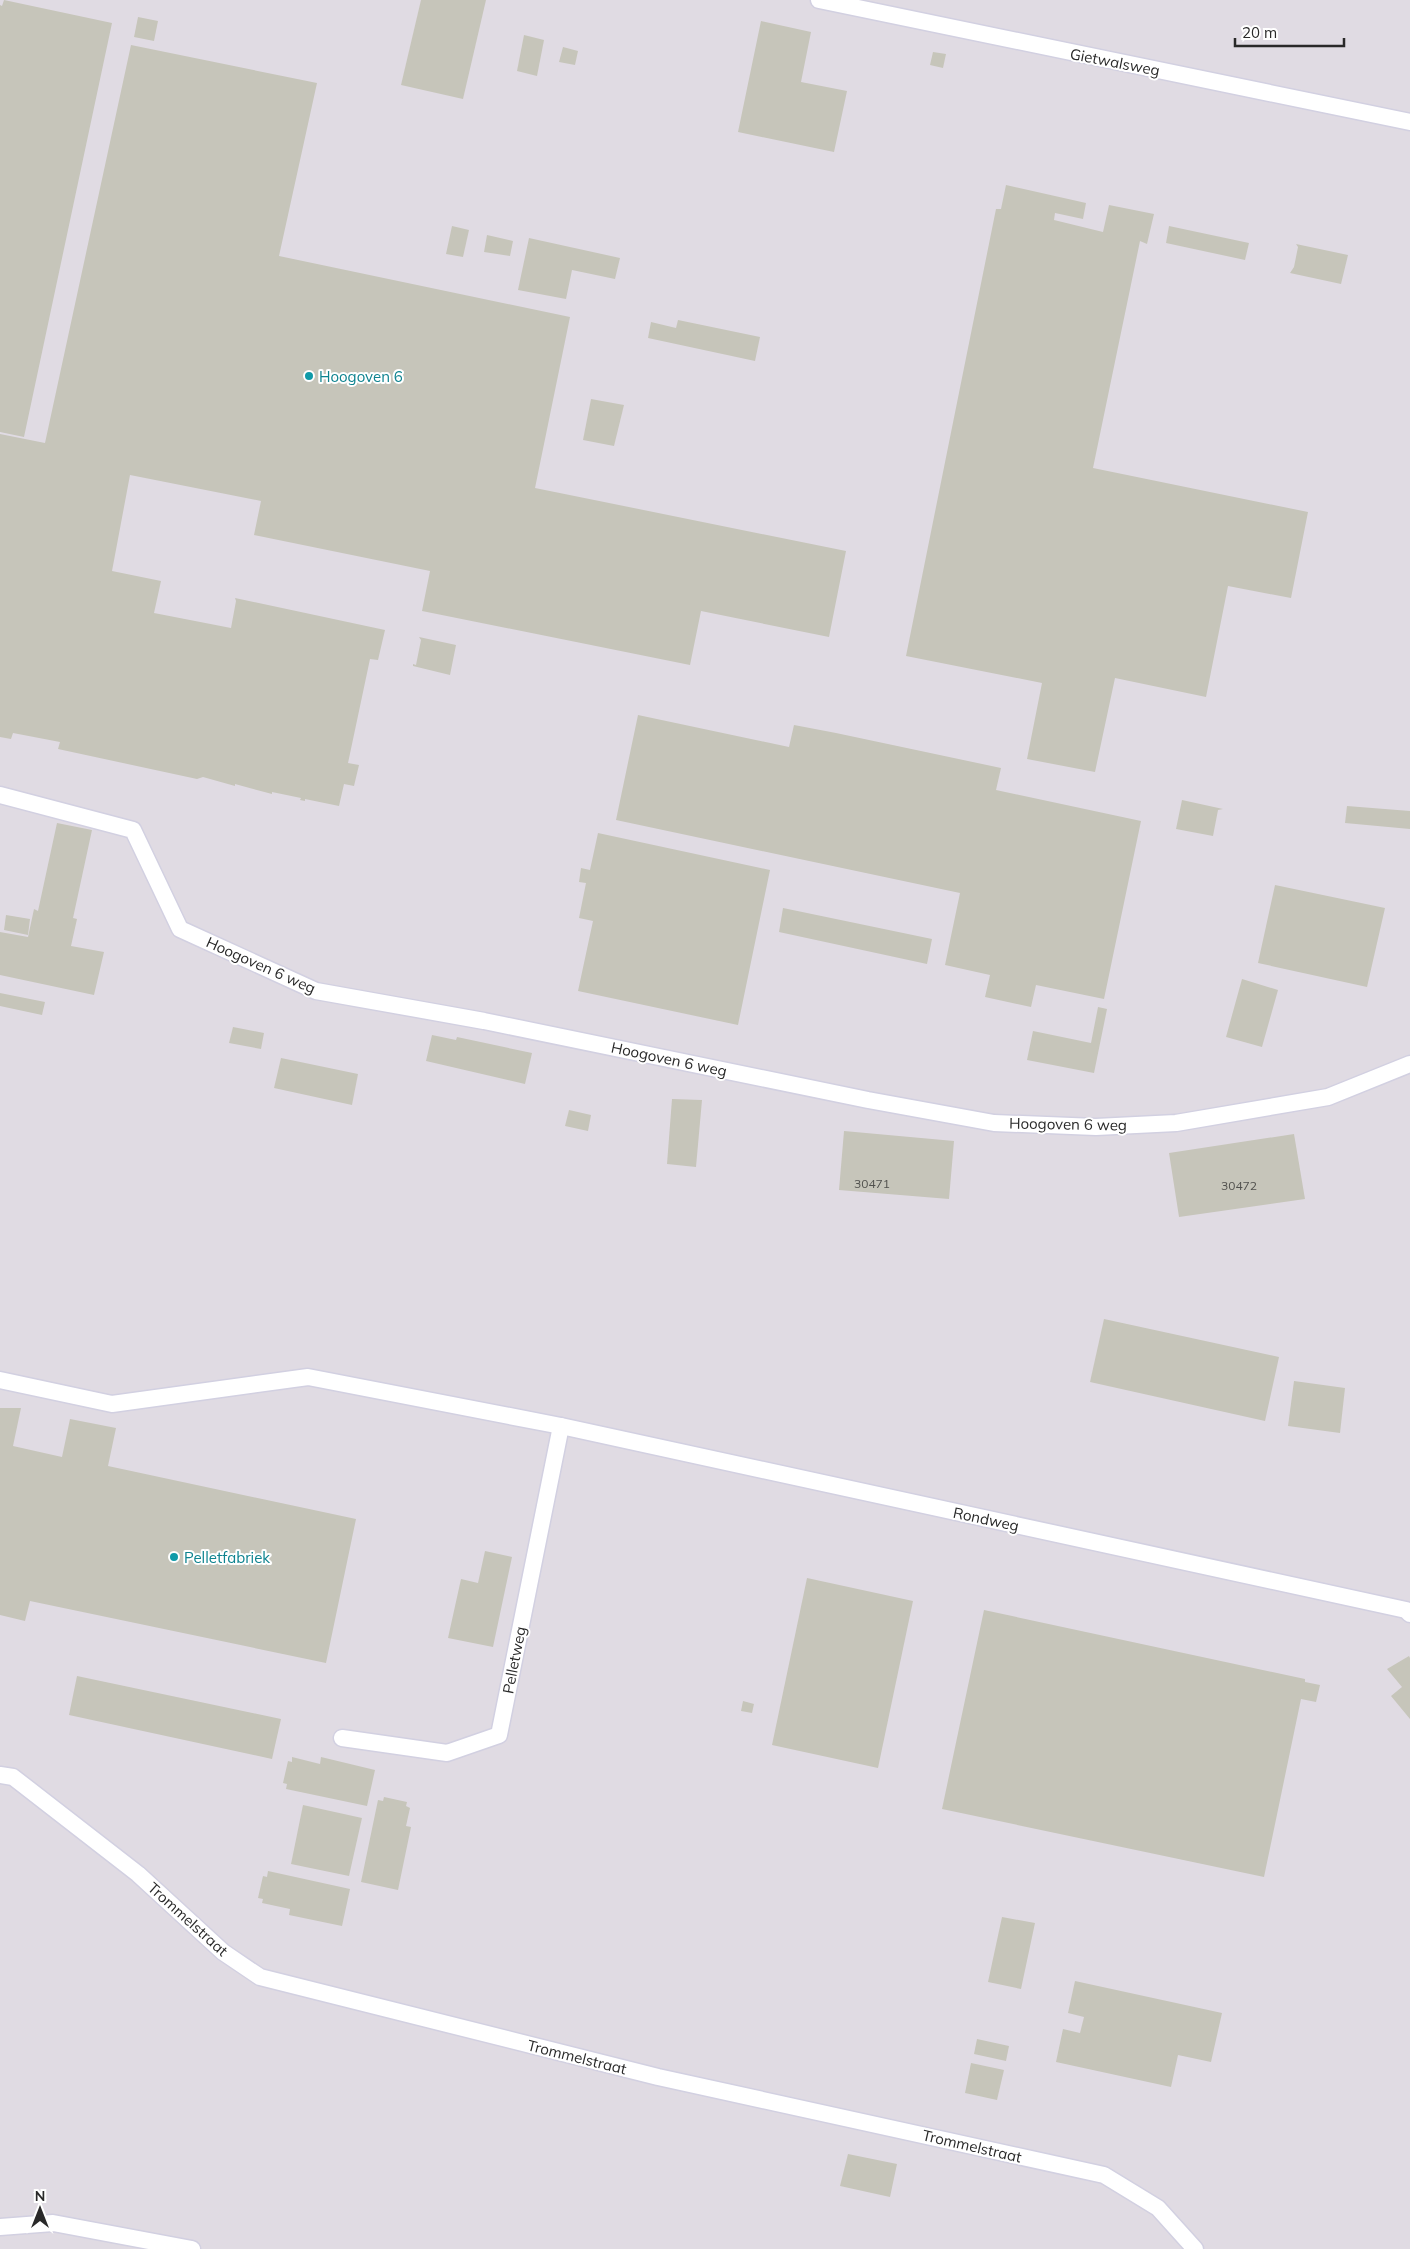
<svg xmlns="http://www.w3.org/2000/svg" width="1410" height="2249" font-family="Mulish,sans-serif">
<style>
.industrial{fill:#e0dbe3}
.building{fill:#c6c5ba}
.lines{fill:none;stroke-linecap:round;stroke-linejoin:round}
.lane-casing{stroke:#d2d0e1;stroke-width:19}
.lane{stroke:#fff;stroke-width:16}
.culture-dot{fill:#0f9aa8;stroke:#fff;stroke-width:2}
.labels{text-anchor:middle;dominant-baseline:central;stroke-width:4;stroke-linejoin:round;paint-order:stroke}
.number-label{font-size:12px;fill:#50504d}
.street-label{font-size:15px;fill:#292929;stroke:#fff}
.culture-label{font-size:15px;fill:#0d838f;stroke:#fff;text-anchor:start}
</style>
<rect width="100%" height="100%" fill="#ebe8da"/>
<rect class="industrial" x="0" y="0" width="1410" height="2249"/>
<g class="building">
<path d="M4,0L112,23L24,437L0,432V5L2,6Z"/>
<path d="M421,0H486L463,99L401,85Z"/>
<path d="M138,17L158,21L154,41L134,37Z"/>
<path d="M761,21L811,32L801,82L847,91L834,152L738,132Z"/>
<path d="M524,35L544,40L537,76L517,71Z"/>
<path d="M131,45L317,83L279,256L570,317L535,488L846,551L829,637L701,611L690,665L422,611L430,571L254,535L261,501L130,475L112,571L161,581L154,613L231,628L236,601L235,598L385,630L378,660L370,659L348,763L359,765L354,786L344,784L339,806L305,799V801L300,800L301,798L272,792V794L235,784V786L203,777L197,779L58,749L60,742L13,733L11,739L0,737V434L45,443Z"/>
<path d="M563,47L578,51L575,65L559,62Z"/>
<path d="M933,52L946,54L943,68L930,65Z"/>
<path d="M1006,185L1086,203L1083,219L1055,213L1054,220L1103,232L1109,205L1154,214L1147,244L1140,241L1093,468L1308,512L1291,598L1228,586L1206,697L1115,678L1095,772L1027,759L1042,683L906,656L996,209H1001Z"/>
<path d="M452,226L469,230L463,257L446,254Z"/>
<path d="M1169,226L1249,243L1245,260L1166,243Z"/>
<path d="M487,235L513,241L510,256L484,252Z"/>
<path d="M529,238L620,258L615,279L572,270L566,299L518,290Z"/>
<path d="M1296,244L1348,255L1341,284L1290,273L1294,267L1298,247Z"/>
<path d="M678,320L760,337L755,361L648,338L651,322L676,328Z"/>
<path d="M591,399L624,405L614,446L583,440Z"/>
<path d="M419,637L456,645L450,675L413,666V664L416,665L421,640Z"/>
<path d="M638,715L789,747L794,725L836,733L1001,768L996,790L1141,821L1104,999L1036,985L1031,1007L985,997L990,975L945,965L960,893L616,820Z"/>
<path d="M1182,800L1223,809L1218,810L1213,836L1176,829Z"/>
<path d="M1347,806L1410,811V829L1345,823Z"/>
<path d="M57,823L92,830L73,918L77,919L71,946L104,952L94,995L0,975V932L28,937L34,909L38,911Z"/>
<path d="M598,833L770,870L738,1025L578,991L593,921L579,918L586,883L579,882L581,868L590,870Z"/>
<path d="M1275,885L1385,908L1367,987L1258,963Z"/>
<path d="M783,908L932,939L927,964L779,932Z"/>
<path d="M6,915L30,919L28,935L4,930Z"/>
<path d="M1242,979L1278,990L1262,1047L1226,1037Z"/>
<path d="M0,993L45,1002L42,1015L0,1006Z"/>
<path d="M1098,1007L1107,1009L1094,1073L1027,1060L1033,1031L1091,1043Z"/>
<path d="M233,1027L264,1033L261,1049L229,1043Z"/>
<path d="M432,1035L456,1040L457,1037L532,1053L525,1084L426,1061Z"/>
<path d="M281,1058L358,1074L352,1105L274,1088Z"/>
<path d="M672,1099L702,1100L696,1167L667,1164Z"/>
<path d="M569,1110L591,1115L588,1131L565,1126Z"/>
<path d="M844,1131L954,1141L949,1199L839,1190Z"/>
<path d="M1294,1134L1305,1199L1179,1217L1169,1153Z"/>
<path d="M1104,1319L1279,1357L1265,1421L1090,1382Z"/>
<path d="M1294,1381L1345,1388L1340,1433L1288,1426Z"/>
<path d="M0,1408H21L13,1446L62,1457L70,1419L116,1428L108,1466L356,1519L326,1663L30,1601L25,1621L0,1615Z"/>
<path d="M485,1551L512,1557L493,1647L448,1638L461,1579L478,1583Z"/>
<path d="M807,1578L913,1601L878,1768L772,1745Z"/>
<path d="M984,1610L1305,1679V1682L1320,1685L1316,1702L1301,1699L1264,1877L942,1809Z"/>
<path d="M1409,1656L1410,1658V1719L1391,1696L1402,1687L1387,1669Z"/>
<path d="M77,1676L281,1719L272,1759L69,1715Z"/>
<path d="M743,1701L754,1704L752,1713L741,1711Z"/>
<path d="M292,1757L320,1764L321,1757L375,1770L367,1806L286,1789L287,1784L283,1783L288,1761L292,1762Z"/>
<path d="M384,1797L407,1802L406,1806L410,1808L406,1826L411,1827L398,1890L361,1882L378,1800L383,1801Z"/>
<path d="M303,1805L362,1818L349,1876L291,1864Z"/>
<path d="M268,1871L350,1889L342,1926L289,1915L290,1909L262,1903L263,1899L258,1898L263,1876L267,1877Z"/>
<path d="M1002,1917L1035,1923L1021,1989L988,1982Z"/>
<path d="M1075,1981L1222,2013L1211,2062L1178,2055L1171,2087L1056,2062L1063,2029L1080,2033L1084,2017L1068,2013Z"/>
<path d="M977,2039L1009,2046L1006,2061L974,2054Z"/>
<path d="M971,2063L1004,2070L997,2100L965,2093Z"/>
<path d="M848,2154L897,2164L890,2197L840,2186Z"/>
</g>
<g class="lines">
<g class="lane-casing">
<g id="lane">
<path d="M819,0L1410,122"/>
<path d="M0,795L133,830L180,929L316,991L484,1021L868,1100L994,1123L1096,1127L1176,1123L1328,1097L1410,1064"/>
<path d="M0,1380L112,1404L308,1377L561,1426L1406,1610L1410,1614"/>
<path d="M342,1738L447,1753L499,1735L561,1426"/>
<path d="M0,1775L13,1777L138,1874L223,1952L260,1977L658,2077L1104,2175L1158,2208L1195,2249"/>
<path d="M0,2227L53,2223L192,2249"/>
</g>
</g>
<use href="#lane" class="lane"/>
</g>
<g class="culture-dot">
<circle cx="309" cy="376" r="5"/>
<circle cx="174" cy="1557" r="5"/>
</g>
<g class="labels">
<g class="number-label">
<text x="872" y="1183">30471</text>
<text x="1239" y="1185">30472</text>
</g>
<g class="street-label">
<text transform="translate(1115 62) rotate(11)">Gietwalsweg</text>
<text transform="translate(261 965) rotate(24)">Hoogoven 6 weg</text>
<text transform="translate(669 1059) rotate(12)">Hoogoven 6 weg</text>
<text transform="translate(1068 1124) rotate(1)">Hoogoven 6 weg</text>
<text transform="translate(986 1519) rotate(12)">Rondweg</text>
<text transform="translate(514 1660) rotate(-79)">Pelletweg</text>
<text transform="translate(188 1919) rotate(42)">Trommelstraat</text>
<text transform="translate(577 2057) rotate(14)">Trommelstraat</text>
<text transform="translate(972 2146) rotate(13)">Trommelstraat</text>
</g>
<g class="culture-label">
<text x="319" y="376">Hoogoven 6</text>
<text x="184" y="1557">Pelletfabriek</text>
</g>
</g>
<g transform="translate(40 2209)" stroke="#ffffff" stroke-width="4" paint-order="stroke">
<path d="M0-4L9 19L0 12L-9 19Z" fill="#292929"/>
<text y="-8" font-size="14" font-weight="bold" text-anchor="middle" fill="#292929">N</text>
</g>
<path d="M1235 38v8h109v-8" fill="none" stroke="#292929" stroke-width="2.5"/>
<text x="1242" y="38" font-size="15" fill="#292929" stroke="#ffffff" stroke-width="4" paint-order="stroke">20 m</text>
</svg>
